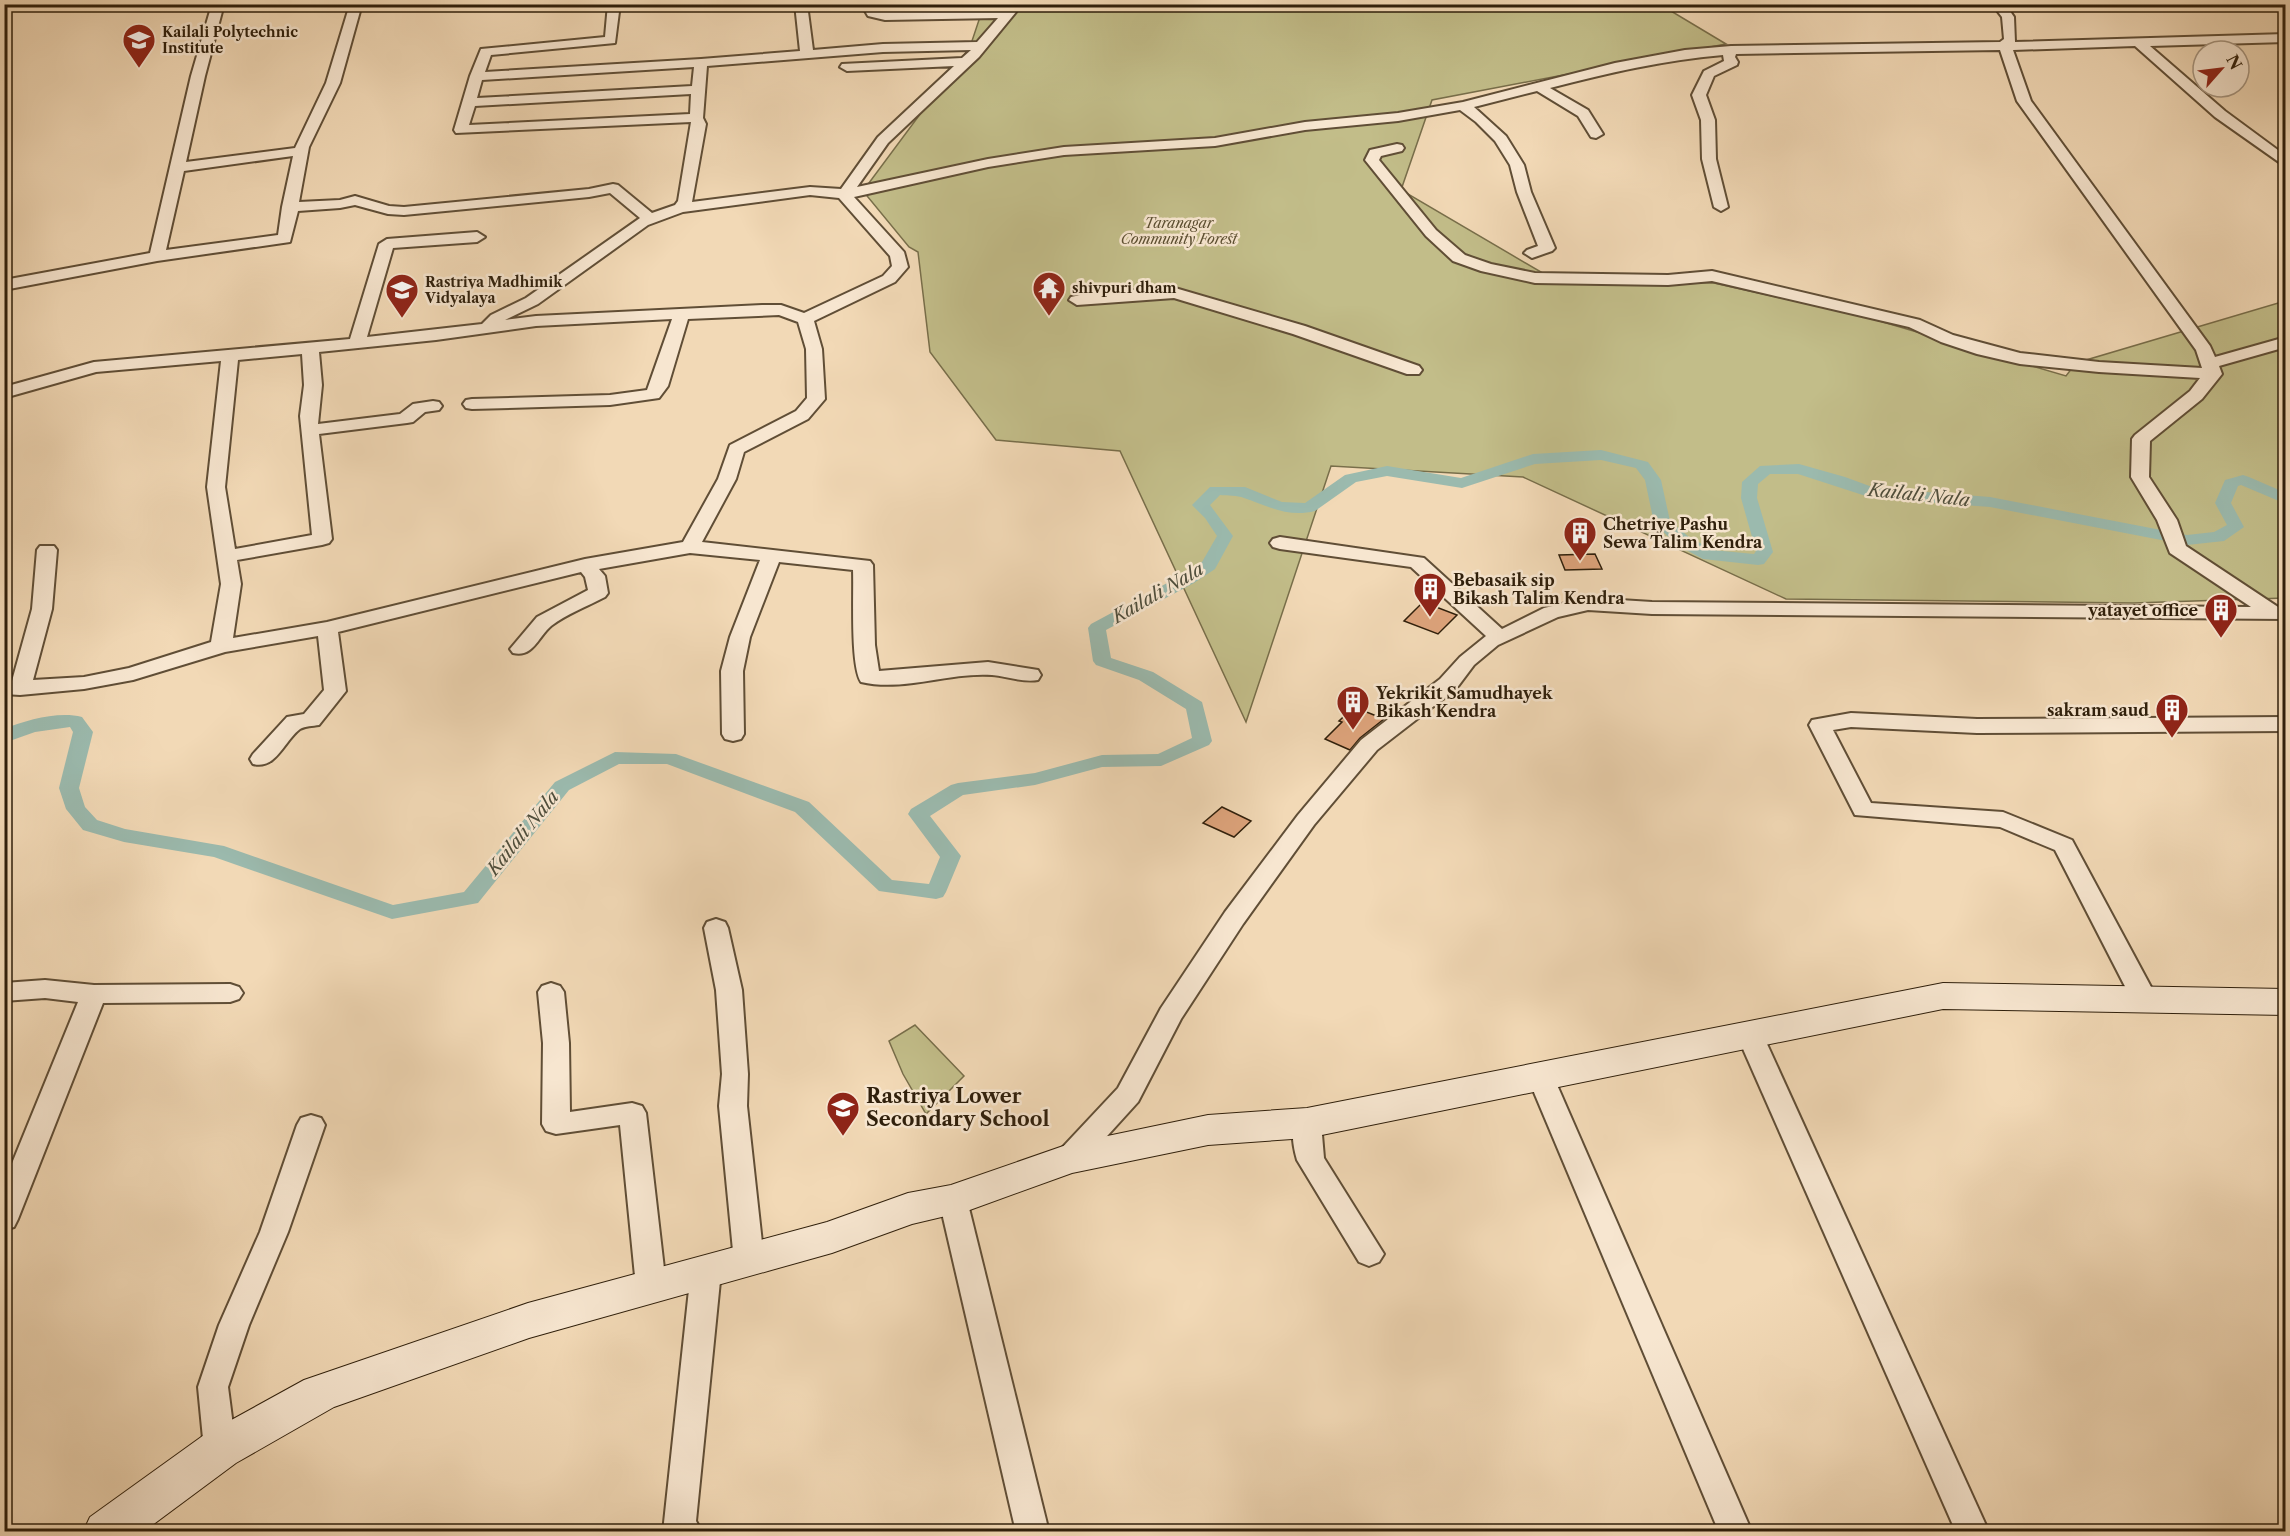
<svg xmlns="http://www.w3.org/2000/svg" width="2290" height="1536" font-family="'Libre Caslon Text',serif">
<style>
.green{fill:#c2bd89;stroke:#786e4a;stroke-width:1.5}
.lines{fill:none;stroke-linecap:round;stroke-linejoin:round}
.canal{fill:#9bbaae;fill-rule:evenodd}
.building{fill:#dea47c;stroke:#2f1f0b;stroke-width:1.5}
.street-casing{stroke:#604e36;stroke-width:4}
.secondary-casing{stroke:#2f1f0b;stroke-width:2}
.street{fill:#f7e6d0;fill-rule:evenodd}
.secondary{fill:#f7e6d0;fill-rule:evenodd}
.labels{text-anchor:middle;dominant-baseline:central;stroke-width:5;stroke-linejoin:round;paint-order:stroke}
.far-poi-label{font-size:14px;font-weight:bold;fill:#2f1f0b;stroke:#f7e6d0;text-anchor:start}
.far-park-label{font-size:14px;font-style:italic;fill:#5b4e31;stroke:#f7e6d0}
.poi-label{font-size:16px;font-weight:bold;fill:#2f1f0b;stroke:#f7e6d0;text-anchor:start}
.water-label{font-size:18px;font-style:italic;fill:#4f4e3c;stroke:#f7e6d0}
.near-poi-label{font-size:20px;font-weight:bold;fill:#2f1f0b;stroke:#f7e6d0;text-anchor:start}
</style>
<rect width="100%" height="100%" fill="#f2d9b6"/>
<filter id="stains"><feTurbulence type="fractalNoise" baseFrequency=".00333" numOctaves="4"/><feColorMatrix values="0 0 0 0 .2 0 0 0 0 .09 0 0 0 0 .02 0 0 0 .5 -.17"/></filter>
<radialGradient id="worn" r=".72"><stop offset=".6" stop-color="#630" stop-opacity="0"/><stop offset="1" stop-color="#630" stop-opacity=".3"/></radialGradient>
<g class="green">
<path d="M984,5H1661L1726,44L1432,100L1401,190L1546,275L1612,281L1714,283L1866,317L2066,376L2076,363L2285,301V598L2133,603L1786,599L1523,477L1331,466L1246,722L1120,451L996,440L930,352L918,252L909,247L863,191L970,47Z"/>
<path d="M915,1025L964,1076L926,1114L903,1074L889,1041Z"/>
</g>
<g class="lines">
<path class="canal" d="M1601,450L1648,462L1661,480L1670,521L1689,537L1713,550L1754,554L1756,551L1741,498L1742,482L1760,466L1799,464L1845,477L1875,488L1990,497L2187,535L2214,532L2227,525L2215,503L2225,480L2243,475L2249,477L2286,493V504L2241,485L2238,486L2231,503L2244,527L2224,541L2187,545L1990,507L1872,498L1798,474H1770L1758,484L1757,498L1773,552L1764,564L1758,565L1703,559L1677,545L1654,523L1645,480L1636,468L1601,460L1535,464L1462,488L1387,476L1356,482L1315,511C1288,518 1268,506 1244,498C1237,495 1228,496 1220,495L1210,505L1233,536L1215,569L1194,583L1106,630L1111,658L1153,672L1202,702L1212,741L1209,745L1161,766L1102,767L1035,785L963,795L930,816L961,856L946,892L943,897L936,899L879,891L795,812L667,764H619L569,790L478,903L392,919L214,857L124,842L83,830L66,809L59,788L73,732L70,727L35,732L4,743V729C27,720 58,711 82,717L93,732L79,788L85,807L97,820L125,829L224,846L393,905L464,892L555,782L615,752L676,754L809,802L892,880L929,884L940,857L908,814L911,809L951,785L958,783L1035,773L1102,755L1158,754L1192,738L1186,709L1139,680L1096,665L1093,661L1088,628L1091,624L1182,575L1202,562L1217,536L1205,518L1192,505L1210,487H1245L1282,502L1305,503L1345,475L1387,466L1461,478L1533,454Z"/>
</g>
<g class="building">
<path d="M1595,554L1602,569L1565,570L1559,555Z"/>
<path d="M1423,602L1457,615L1438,634L1404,621Z"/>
<path d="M1354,707L1384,719L1360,738L1350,750L1325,739L1342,722L1339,721Z"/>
<path d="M1222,807L1251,821L1234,837L1203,823Z"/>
</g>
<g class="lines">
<g class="street-casing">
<g id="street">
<path d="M212,4H224L205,76L186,162L295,148L326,83L350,4H362L340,83L309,147L299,202L340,200L355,196L389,206L404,207L589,189L613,184L618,185L652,213L675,205L678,201L691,122L456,133L454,130L470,76L481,49L605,37L608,4H620L615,43L491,55L485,72L701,59L800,51L795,4H807L813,50L883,44L977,42L998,18L885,20L868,16L861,4H873L877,10L885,12L1004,10V4H1016L1018,9L1016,12L979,57L888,143L857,187L988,159L1064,147L1215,138L1305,122L1398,113L1463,102L1615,63L1685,50L1731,46L2000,42L2004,39L2002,17L1992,4H2005L2014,17L2015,42L2286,34V42L2150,46L2225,111L2286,156V167L2215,117L2135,46L2013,50L2031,101L2210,346L2215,357L2286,337V347L2219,366L2222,374L2202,399L2150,441L2149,477L2177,520L2186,546L2278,607H2286V619L1652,614L1588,610L1558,617L1498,645L1474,665L1456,689L1377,750L1314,825L1243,924L1181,1019L1138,1102L1079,1167L1069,1170L1059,1167L1055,1159L1059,1151L1118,1088L1161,1008L1225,912L1298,815L1361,740L1440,679L1460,657L1486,636L1411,567L1280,549L1273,547L1270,543L1273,539L1280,537L1424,558L1502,629L1544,608L1588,598L1652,602L2251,607L2170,553L2157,520L2131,477L2132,439L2135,435L2190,391L2200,378L2099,372L2020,364L1977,354L1941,342L1909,327L1712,281L1668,285L1535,283L1481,271L1453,261L1426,236L1365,160L1370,150L1397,144L1402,145L1404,148L1402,151L1381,156L1379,160L1436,230L1465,255L1491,264L1535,273L1668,275L1712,271L1920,320L1953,335L2020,353L2099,362L2202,368L2196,350L2017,101L2000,50L1736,54L1735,57L1738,62L1737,65L1714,76L1706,95L1715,120L1716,159L1728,207L1721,211L1714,207L1702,159L1701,120L1692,95L1704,71L1724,61L1723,55C1664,60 1608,73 1550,88L1588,110L1603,134L1596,138L1591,137L1578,116L1537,91L1474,107L1506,136L1524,165L1531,192L1555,248L1552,251L1532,258L1524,253L1527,250L1538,246L1517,192L1510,165L1495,141L1476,122L1460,110L1398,121L1305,130L1215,146L1064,155L988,167L854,197L904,252L908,267L895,282L814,321L822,349L825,399L808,419L744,452L736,479L702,542L870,561L873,565L875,645L879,671L988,662L1038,670L1041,675L1038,680C1023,683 1006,676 992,675C949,672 904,692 861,682C850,665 854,593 853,570L779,562L750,637L743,671L744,734L741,739L733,741L725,739L722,734L721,671L730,637L760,560L690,553L599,569L605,576L608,593L605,597C588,606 566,614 551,626C538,637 533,658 513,653L510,649L537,617L588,590L585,577L581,572L338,632L346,691L319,725C313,726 305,726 300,729C284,741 276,770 253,764L250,759L253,754L287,717L304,714L324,690L318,636L225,652L133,680L84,689L20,695L4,694V682L12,681L32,609L37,550L40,546H54L57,550L52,609L33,680L84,677L129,668L211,642L221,584L207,487L221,361L96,372L4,398V387L94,362L350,339L379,244L387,239L477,232L485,237L477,242L393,248L367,337L482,324L491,315L526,298L640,218L610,193L589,197L404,215L388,214L355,205L340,208L298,211L290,242L157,261L4,290V280L150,253L191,76ZM971,50L962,58L842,64L840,67L847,71L954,66L878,137L841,189L810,187L692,202L706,124L703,118L707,66L883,52ZM694,67L692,86L477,98L482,80ZM691,94L690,114L469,125L475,106ZM293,156L282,207L278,235L166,250L184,171ZM810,195L839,198L890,256L892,266L883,276L804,313L781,305H762L536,316L505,320L538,304L648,225L683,212ZM779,315L798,322L806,349L807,398L796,411L730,445L718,479L683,542L585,559L327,622L233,638L241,584L237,560L322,545L329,543L332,539L319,434L407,423L413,422L425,412L439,410L442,406L439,402L433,401L413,404L400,414L318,424L322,385L319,352L436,340L536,326L672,319L647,390L610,395L472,399L466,400L463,404L466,408L472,409L610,405L659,398L668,386L688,319ZM302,354L304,385L300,416L312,535L235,549L225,487L238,360Z"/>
<path d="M2115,4H2146C2139,10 2122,10 2115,4Z"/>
<path d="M1175,288L1305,326L1419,366L1422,370L1419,374H1407L1293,334L1174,298L1077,305L1069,300L1071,297L1094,292Z"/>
<path d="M1851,713L1977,719L2286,717V731L1977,733L1851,727L1833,730L1871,803L2003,812L2072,840L2158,1000L2154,1006L2145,1009L2136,1006L2132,1000L2055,850L2000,827L1855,815L1809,725L1812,720Z"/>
<path d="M716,919L725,922L728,928L742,990L748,1074L747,1106L764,1261L759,1269L749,1273L739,1269L734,1261L719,1106L722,1074L716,990L704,928L707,922Z"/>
<path d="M45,980L94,985L230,984L239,987L243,993L239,999L230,1002L103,1003L18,1219L14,1227L4,1230V1183L78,1002L45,998L4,1001V983Z"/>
<path d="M551,983L560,986L564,992L569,1043L570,1112L632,1103L642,1106L646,1113L666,1286L661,1295L651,1298L641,1295L636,1286L620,1125L556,1134L546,1131L542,1124L543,1043L538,992L542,986Z"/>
<path d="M1749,1023L1758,1026L1762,1033L1989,1532H1956L1736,1033L1740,1026Z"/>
<path d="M1541,1068L1550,1071L1554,1078L1752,1532H1719L1528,1078L1532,1071Z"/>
<path d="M1307,1113L1317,1116L1321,1123L1324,1158L1384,1254L1379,1262L1369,1266L1359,1262L1297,1160C1293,1146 1290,1128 1297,1116Z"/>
<path d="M311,1115L321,1118L325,1125L288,1232L249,1325L228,1387L236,1449L231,1459L220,1463L209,1459L204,1449L198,1387L219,1325L260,1232L297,1125L301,1118Z"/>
<path d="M953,1189L963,1192L967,1200L1049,1532H1016L939,1200L943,1192Z"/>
<path d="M706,1259L716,1263L721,1271L696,1521L702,1532H663L691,1271L696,1263Z"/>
</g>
</g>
<g class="secondary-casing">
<path id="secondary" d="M1943,983L2286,989V1015L1943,1009L1307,1138L1208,1145L1072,1173L967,1211L912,1224L832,1253L529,1338L334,1407L236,1463L143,1532H83L90,1517L204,1435L304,1380L528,1303L827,1222L908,1193L951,1185L1069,1144L1208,1115L1307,1108Z"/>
</g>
<use href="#street" class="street"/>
<use href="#secondary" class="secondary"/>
</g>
<defs>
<g id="school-pin" transform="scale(1.725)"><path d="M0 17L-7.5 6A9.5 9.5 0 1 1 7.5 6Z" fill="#8f2418" stroke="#f7e6d0"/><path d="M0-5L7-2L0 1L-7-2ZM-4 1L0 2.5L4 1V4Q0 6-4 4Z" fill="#fff"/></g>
<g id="temple-pin" transform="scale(1.725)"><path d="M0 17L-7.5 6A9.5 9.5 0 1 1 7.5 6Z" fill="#8f2418" stroke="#f7e6d0"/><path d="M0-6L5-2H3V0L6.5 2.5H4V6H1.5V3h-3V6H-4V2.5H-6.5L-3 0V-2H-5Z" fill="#fff"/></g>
<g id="building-pin" transform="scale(1.725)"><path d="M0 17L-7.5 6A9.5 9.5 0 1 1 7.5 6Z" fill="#8f2418" stroke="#f7e6d0"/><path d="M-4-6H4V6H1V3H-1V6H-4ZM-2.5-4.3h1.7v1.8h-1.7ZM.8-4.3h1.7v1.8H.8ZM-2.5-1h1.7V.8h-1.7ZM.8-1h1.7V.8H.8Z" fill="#fff"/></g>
</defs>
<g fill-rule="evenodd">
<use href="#school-pin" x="139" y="40"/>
<use href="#temple-pin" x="1049" y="288"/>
<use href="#school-pin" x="402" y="290"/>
<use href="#building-pin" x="1580" y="533"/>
<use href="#building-pin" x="1430" y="589"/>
<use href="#building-pin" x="2221" y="610"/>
<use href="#building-pin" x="1353" y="702"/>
<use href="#building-pin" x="2172" y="710"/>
<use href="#school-pin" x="843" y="1108"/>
</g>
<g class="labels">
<g class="far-poi-label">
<text x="162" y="32">Kailali Polytechnic<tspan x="162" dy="16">Institute</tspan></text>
<text x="425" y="282">Rastriya Madhimik<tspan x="425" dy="16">Vidyalaya</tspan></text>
<text x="1072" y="288">shivpuri dham</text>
</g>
<g class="far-park-label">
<text x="1179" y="223">Taranagar<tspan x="1179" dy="16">Community Forest</tspan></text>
</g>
<g class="poi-label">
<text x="1603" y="524">Chetriye Pashu<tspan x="1603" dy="18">Sewa Talim Kendra</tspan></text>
<text x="1453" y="580">Bebasaik sip<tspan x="1453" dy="18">Bikash Talim Kendra</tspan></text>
<text x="2198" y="610" text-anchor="end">yatayet office</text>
<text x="1376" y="693">Yekrikit Samudhayek<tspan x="1376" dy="18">Bikash Kendra</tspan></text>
<text x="2149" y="710" text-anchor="end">sakram saud</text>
</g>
<g class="water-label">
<text transform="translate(1919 495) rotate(6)">Kailali Nala</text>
<text transform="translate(1158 593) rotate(-30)">Kailali Nala</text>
<text transform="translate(523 833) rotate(-51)">Kailali Nala</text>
</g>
<g class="near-poi-label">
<text x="866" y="1096">Rastriya Lower<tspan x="866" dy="23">Secondary School</tspan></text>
</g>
</g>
<rect width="2290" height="1536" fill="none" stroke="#f2d9b6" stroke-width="24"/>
<rect x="6" y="6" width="2278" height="1524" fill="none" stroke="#2f1f0b" stroke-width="3"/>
<rect x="12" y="12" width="2266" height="1512" fill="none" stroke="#2f1f0b" stroke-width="1.5"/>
<g transform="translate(2221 69) rotate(62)"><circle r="28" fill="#f7e6d0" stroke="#a79681" stroke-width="1.5"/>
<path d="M0-4.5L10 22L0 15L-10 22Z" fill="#8f2418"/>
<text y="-9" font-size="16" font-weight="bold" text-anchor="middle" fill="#2f1f0b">N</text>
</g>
<rect width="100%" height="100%" filter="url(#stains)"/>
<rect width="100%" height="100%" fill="url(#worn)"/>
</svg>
